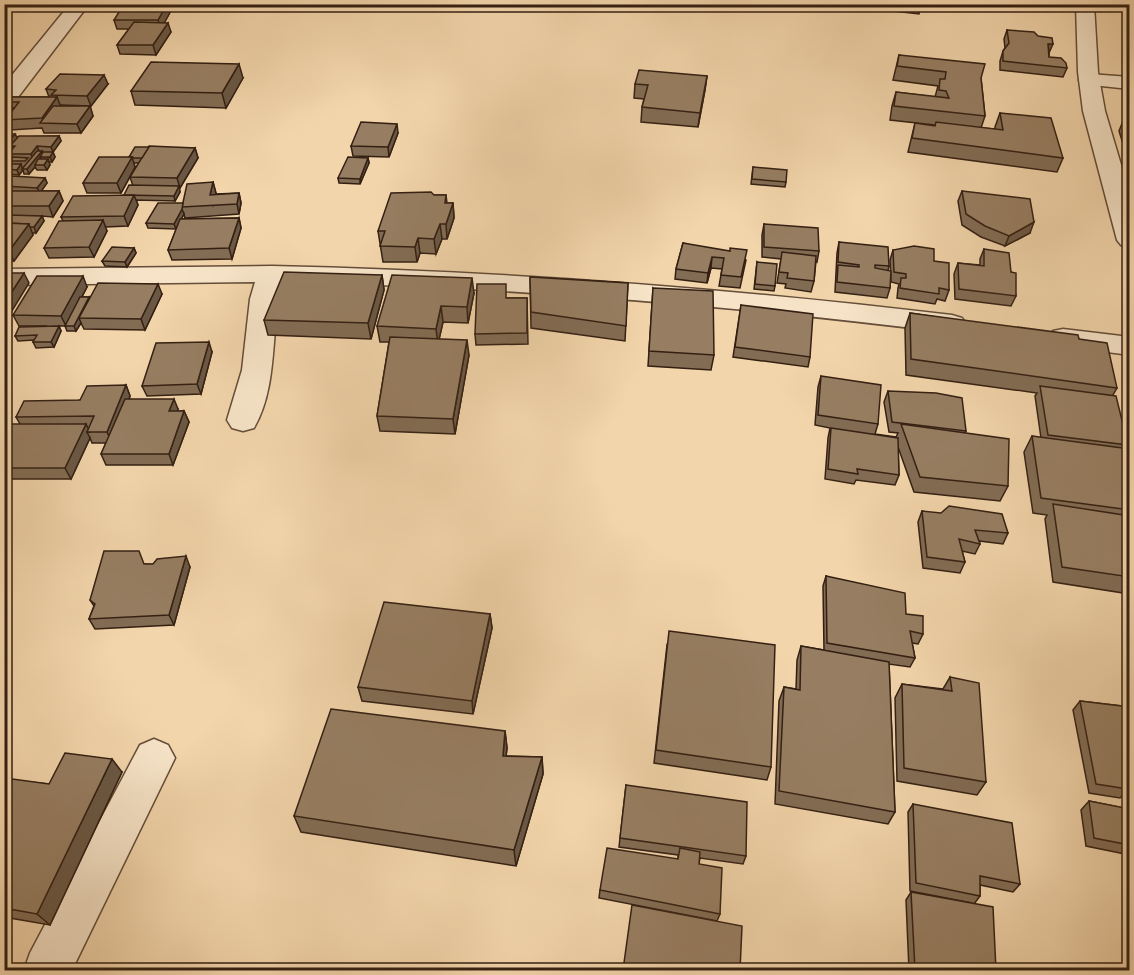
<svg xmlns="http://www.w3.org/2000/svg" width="1134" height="975" font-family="'IM FELL Double Pica',serif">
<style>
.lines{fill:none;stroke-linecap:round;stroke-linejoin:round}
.minor-casing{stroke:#644d39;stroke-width:3}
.tertiary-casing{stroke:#644d39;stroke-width:3}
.minor{fill:#f7e4c8;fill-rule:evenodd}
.tertiary{fill:#f7e4c8;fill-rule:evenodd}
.wall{fill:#826c54;stroke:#342013;stroke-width:1.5;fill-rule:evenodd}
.shaded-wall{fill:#6a5845;stroke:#342013;stroke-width:1.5}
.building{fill:#977e62;stroke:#342013;stroke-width:1.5}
</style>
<rect width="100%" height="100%" fill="#f3d5ab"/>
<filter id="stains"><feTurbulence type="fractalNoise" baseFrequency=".00333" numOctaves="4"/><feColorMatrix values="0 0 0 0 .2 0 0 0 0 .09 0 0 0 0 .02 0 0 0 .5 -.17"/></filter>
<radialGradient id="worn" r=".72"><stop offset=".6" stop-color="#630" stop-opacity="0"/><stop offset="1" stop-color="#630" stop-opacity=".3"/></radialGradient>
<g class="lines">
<g class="minor-casing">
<g id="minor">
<path d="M70,4H89L12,105L4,106V85Z"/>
<path d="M1089,74L1130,77V89L1082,84L1079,80L1082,76Z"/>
<path d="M272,266C500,271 726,288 952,315L962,318L966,324L962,330L952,333C729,305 507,287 282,282C270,328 279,385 254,428L243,431L232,428L227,420L242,370L250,299L255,282L4,285V269Z"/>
<path d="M1063,329L1130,337V355L1053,345L1049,338L1053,331Z"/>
<path d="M154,739L168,745L175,758L72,970H24L30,953L140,745Z"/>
</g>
</g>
<g class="tertiary-casing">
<path id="tertiary" d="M1076,4H1094L1098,72L1105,111L1130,195V248L1121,245L1117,240L1083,111L1078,72Z"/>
</g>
<use href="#minor" class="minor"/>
<use href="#tertiary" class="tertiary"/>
</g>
<g class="wall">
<path d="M851,4H872V6Z"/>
<path d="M885,4H921L919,14L885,10Z"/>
<path d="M173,7L164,23L171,32L156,55L120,54L117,45L129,29H117L114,20Z"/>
<path d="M1007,30L1049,53V57L1067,68L1063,77L1000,70V61L1003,51L1005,48L1004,39Z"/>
<path d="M899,55L981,78L985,116L981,128L995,129V127L1000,113L1063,158L1057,172L908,152L915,123L935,125L890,120L892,106L896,92L935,97L938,86L893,80Z"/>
<path d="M707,76L705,90L698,127L641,122L642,107L644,99L634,98L635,84Z"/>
<path d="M243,78L226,108L135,105L131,91Z"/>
<path d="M108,84L91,106L60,105L90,106L93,116L81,133H44L42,128L10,130L9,128L7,130H4V97H49L46,89Z"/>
<path d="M1123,121L1130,122V161L1128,160L1119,131Z"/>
<path d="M398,133L389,157L353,156L351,146Z"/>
<path d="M59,136L61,141L53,152L55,157L52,162H49L50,165L47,170H37L35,167L29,174H24L23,170L19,175L6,174L4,168L12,164L10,161L12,159H11L8,154L12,149L11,146L17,137Z"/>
<path d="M195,148L198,158L180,188H179L180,192L175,201L136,200L138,205L128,226L105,227L107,231L94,257L49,258L44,248L63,221L61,217L124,195L133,186L130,177L121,193H87L83,183L129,157ZM134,163H139L130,176L135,167Z"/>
<path d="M368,158L369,163L360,184L339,183L338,178Z"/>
<path d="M753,167L786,182L785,187L751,184Z"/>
<path d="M45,178L47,183L41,191H59L63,201L53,217L42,216L44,221L36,233H32L33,235L14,261H4V194L6,191L4,188V184Z"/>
<path d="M213,182L216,194L239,193L241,203L239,214L185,218L184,214L181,219L239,218L241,228L232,259L172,260L168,250L178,225L176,229L148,228L146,223L183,203Z"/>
<path d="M962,191L1030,233L1005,246L981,237L962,225L958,201Z"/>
<path d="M434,195H446L447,203H453L454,218L447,239H442L436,254L420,253L417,262H383L378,231Z"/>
<path d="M764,224L819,251L817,262L816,261L814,281L811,292L785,288L786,284L777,283L781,259L762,257V235Z"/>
<path d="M839,242L889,266L888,270L890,288L887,298L835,292L837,253Z"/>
<path d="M683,243L746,260L740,288L719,286L722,269L711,268L707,283L675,279L676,269Z"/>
<path d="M134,248L136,253L127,267L105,266L102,261Z"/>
<path d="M984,249L1011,272L1016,296L1011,306L955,299L954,274L958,263L980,265V259Z"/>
<path d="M893,250L934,261L949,290L945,301L937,299L935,304L897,298L898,288L899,284L891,282L890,260Z"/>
<path d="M757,262L775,286L774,291L754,289Z"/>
<path d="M382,275L384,290L371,339L268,335L264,320Z"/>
<path d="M530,277L628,283L625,341L531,328Z"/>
<path d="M87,287L82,297H89L90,298L162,294L145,330L84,329L81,323L76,331H67L65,326H59L61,331L54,347L36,348L33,342L34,340L18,341L15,336L47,326H19L13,315Z"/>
<path d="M653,288L714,355L711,370L648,366Z"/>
<path d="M474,293L468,323L443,322L439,339L469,355L455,434L380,431L377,416L389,342H380L377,326Z"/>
<path d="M507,298H527L528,344L476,345L475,334Z"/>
<path d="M741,305L810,357L808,367L733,357Z"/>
<path d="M910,313L1079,339L1117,388L1113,395L1128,445L1126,449H1130V594L1053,582L1045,519L1047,515L1033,513L1024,452L1032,436L1041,438L1035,396L1037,393L906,375L905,328Z"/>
<path d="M212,352L201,394L147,396L142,386Z"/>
<path d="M821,376L878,424L875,434L896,437L898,433L889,432L884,402L888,391L966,431L965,433L1008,486L1000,501L914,492L898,447L899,475L895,485L856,480L854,484L825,479L828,438L830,428L815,425L818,387Z"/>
<path d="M126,385L130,396L129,399L178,409L177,411H184L189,422L173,465H106L101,454L106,443H92L90,438L71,479H4V432L20,424L16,417L80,400Z"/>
<path d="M922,511L1008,533L1003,544L979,541L980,544L975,554L962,551L965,562L960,573L923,568L918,522Z"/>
<path d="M145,564L190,567L174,625L95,629L89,619L94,606L90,600Z"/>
<path d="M826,576L906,614L923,634L918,644L912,643L915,658L910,667L889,664L895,812L888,824L775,804L779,701L784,687L796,689L797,660L801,646L824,650L823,586Z"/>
<path d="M490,614L492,628L473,714L362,701L358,687Z"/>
<path d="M667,645L771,767L767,780L654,763Z"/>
<path d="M950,677L986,782L977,795L897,781L895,698L902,684L943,689Z"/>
<path d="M1080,701L1130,707V783H1126L1128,789L1120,798L1089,793L1073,710Z"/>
<path d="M505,731L507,748L506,756L542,757L543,774L516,866L301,832L294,816Z"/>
<path d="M122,772L50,925L4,917V779L49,784Z"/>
<path d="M626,785L746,856L743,864L700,858L699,864L720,914L717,921L599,898L600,890L678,859V855L619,847Z"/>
<path d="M1089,801L1130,809V855L1086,846L1081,810Z"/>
<path d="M913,804L1020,884L1013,892L980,885V896L974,904L996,970H909L906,900L911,892L972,903L910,891L908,812Z"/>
</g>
<g class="shaded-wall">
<path d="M167,4H172L173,7L161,29L158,20Z"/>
<path d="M168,23L171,32L156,55L153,45Z"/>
<path d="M1048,44H1053L1049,53Z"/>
<path d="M239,64L243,78L226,108L222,93Z"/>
<path d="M104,75L108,84L91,106L87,96Z"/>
<path d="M707,76L705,90L698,127L700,113Z"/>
<path d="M57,97L61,107L45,123L42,118Z"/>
<path d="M90,106L93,116L81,133L77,124Z"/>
<path d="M397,124L398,133L389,157L388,147Z"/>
<path d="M15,134L18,139L4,153V146Z"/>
<path d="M59,136L61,141L53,152L51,147Z"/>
<path d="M37,146L39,151L33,159L31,154Z"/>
<path d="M195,148L198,158L180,188L177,178Z"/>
<path d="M42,151L44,156L40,157L41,160L35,165V167L29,174L27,169Z"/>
<path d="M53,152L55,157L52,162L50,157Z"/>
<path d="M132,157L135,167L121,193L117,183Z"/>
<path d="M368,158L369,163L360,184V179Z"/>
<path d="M48,159L50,165L47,170L44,165Z"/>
<path d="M21,164L23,170L19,175L17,170Z"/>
<path d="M45,178L47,183L40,193L37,188Z"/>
<path d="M213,182L216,193L213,205L210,195Z"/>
<path d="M179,186L180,192L175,201L174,196Z"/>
<path d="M59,191L63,201L53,217L49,206Z"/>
<path d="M239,193L241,203L239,214L237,204Z"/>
<path d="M134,195L138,205L128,226L124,216Z"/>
<path d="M453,203L454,218L447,239L446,224Z"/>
<path d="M182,209L184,214L176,229L174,224Z"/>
<path d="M42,216L44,221L36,233L34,227Z"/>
<path d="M239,218L241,228L232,259L229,248Z"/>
<path d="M103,220L107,231L94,257L89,247Z"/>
<path d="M1034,222L1030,233L1005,246L1009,236Z"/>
<path d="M29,224L33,235L14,261L9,251Z"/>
<path d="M440,224L442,239L436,254L434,239Z"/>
<path d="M418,238L420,253L417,262L415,247Z"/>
<path d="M134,248L136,253L127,267L125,262Z"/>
<path d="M712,257L711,268L707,283L708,273Z"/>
<path d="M24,273L29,283L7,319L4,314V304Z"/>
<path d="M382,275L384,290L371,339L368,323Z"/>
<path d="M83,276L87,287L66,326L61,316Z"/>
<path d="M472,278L474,293L468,323L467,307Z"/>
<path d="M158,284L162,294L145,330L141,319Z"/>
<path d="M89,297L91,302L79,318L81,323L76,331L74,326Z"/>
<path d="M441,306L443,322L438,344L436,329Z"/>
<path d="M59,326L61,331L54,347L51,342Z"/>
<path d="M467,340L469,355L455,434L453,419Z"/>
<path d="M209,342L212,352L201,394L197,384Z"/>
<path d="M126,385L130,396L112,443L107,432Z"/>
<path d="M174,399L178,409L173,422L169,411Z"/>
<path d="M184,411L189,422L173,465L169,454Z"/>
<path d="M86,424L90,432H87L90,438L71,479L65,468Z"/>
<path d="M186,556L190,567L174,625L169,615Z"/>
<path d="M490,614L492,628L473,714L472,701Z"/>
<path d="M505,731L507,748L504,773L503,756Z"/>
<path d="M542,757L543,774L516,866L514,850Z"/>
<path d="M112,759L122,772L50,925L37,914Z"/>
</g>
<g class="building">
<path d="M124,4H167L158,20H114Z"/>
<path d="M886,4H921L920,9L886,6Z"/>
<path d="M134,22L168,23L153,45H117Z"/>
<path d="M1007,30L1034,32L1038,36L1052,38L1053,44H1048L1049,57L1061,58L1066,63L1067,68L1003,61V51L1009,43Z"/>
<path d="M899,55L985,64L981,78L985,116L894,106L896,92L949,98L946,91L939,90L940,79H945L946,72L897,66Z"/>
<path d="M151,62L239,64L222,93L131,91Z"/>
<path d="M639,70L707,76L700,113L642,107L648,85L635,84Z"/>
<path d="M60,74L104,75L87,96L51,95L56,90L46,89Z"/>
<path d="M4,97H57L42,118L5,120L19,102H4Z"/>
<path d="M53,106H90L77,124L40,123Z"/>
<path d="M11,108H14L5,120L7,123L4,125V117Z"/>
<path d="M1000,113L1051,118L1063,158L912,138L915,123L935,126L936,122L1003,130Z"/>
<path d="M1123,121L1130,122V141Z"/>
<path d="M361,122L397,124L388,147L351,146Z"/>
<path d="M4,133L15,134L4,146Z"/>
<path d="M19,136H59L51,147L37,146L31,154H8L15,146H10Z"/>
<path d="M149,146L195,148L177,178L130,177Z"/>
<path d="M135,147H149L142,158H131L132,157H129Z"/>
<path d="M37,151H42L27,169H22Z"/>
<path d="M43,152H53L50,157H40Z"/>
<path d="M13,157L28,158L25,161H10Z"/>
<path d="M99,157H132L117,183H83Z"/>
<path d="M348,157L368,158L360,179L338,178Z"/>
<path d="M38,159H48L44,165H35Z"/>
<path d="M7,164H21L17,170L4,169V168Z"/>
<path d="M753,167L787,170L786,182L752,179Z"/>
<path d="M11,176L45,178L37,188L4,186V184Z"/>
<path d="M213,182L210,195L239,193L237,204L182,207L187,184Z"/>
<path d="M129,185L179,186L174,196L124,195Z"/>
<path d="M7,191H59L49,206H4V194Z"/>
<path d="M962,191L1030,199L1034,222L1009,236L985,226L966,214Z"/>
<path d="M431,192L434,195H446L445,203H453L446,224H440L434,239L418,238L415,247L380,246L385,231H378L391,193Z"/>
<path d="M134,195L124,216L61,217L73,196Z"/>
<path d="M158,203H183L182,209L174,224L146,223Z"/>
<path d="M9,215L42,216L34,227H30L29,224L4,223Z"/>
<path d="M239,218L229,248L168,250L180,219Z"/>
<path d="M103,220L89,247L44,248L59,221Z"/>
<path d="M4,223L29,224L9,251H4Z"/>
<path d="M764,224L818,228L819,251L764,247Z"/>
<path d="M839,242L888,247L889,266L875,265V268L891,271L890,288L837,282L838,265L859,267V265L838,262Z"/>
<path d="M683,243L730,251V248L747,250L741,277L721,275L724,258L712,257L708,273L676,269Z"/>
<path d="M914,246L934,249V261L949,263V290L939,288V294L900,288L901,278H906V274L894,272L893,250Z"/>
<path d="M112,247L134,248L125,262L102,261Z"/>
<path d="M984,249L1009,253L1011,272L1016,273V296L959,289L958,263L984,266Z"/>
<path d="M782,252L816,256L814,281L787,278L788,273L779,272Z"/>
<path d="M757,262L777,264L775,286L755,284Z"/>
<path d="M284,272L382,275L368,323L264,320Z"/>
<path d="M5,273H24L4,304V274Z"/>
<path d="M392,275L472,278L467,307L441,306L436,329L377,326Z"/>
<path d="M37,276H83L61,316L13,315Z"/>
<path d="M530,277L628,283L626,326L531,312Z"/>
<path d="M98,283L158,284L141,319L79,318Z"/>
<path d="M477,284H506V298H527V333L475,334Z"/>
<path d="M653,288L713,291L714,355L649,351Z"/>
<path d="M80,297H89L74,326H65Z"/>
<path d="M741,305L813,314L810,357L735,347Z"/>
<path d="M910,313L1078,335L1079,339L1107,343L1117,388L911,359Z"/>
<path d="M59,326L51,342H33L37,335L15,336L19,327Z"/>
<path d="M390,337L467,340L453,419L377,416Z"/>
<path d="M209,342L197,384L142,386L156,343Z"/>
<path d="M821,376L881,385L878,424L818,415Z"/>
<path d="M126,385L107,432H87L94,416L16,417L24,401L80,400L87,386Z"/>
<path d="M1040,386L1116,396L1128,445L1048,435Z"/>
<path d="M888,391L936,393L962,398L966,431L892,422Z"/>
<path d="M125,399H174L169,411H184L169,454H101Z"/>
<path d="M9,424H86L65,468H4V432Z"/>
<path d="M901,424L1009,439L1008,486L920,477Z"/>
<path d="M831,428L898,438L899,475L857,469L858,474L828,469Z"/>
<path d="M1032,436L1130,449V510L1041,498Z"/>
<path d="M1053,504L1130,516V577L1062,567Z"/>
<path d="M949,506L1002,514L1008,533L975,530L980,544L959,539L965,562L927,557L922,511L941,513Z"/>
<path d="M104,551H139L144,564H153L157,559L186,556L169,615L89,619L95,604L90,600Z"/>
<path d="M826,576L905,593L906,614L923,616V634L910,631L915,658L827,643Z"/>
<path d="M384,602L490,614L472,701L358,687Z"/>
<path d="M669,631L775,645L771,767L656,750Z"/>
<path d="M801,646L889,662L895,812L779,791L784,687L800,690Z"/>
<path d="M950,677L979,683L986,782L904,768L902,684L952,691Z"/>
<path d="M1080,701L1130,707V773L1123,772L1128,789L1096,784Z"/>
<path d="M331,709L505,731L503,756L542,757L514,850L294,816Z"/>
<path d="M65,753L112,759L37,914L4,908V779L5,778L49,784Z"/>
<path d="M626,785L747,802L746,856L620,838Z"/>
<path d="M1089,801L1130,809V845L1094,838Z"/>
<path d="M913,804L1012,823L1020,884L980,876V896L916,883Z"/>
<path d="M607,848L678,859L680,848L700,852L699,864L722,868L720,914L600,890Z"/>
<path d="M911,892L993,907L996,970H915Z"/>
<path d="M632,905L742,926L740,970H623Z"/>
</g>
<rect width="1134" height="975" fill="none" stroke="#f3d5ab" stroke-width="24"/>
<rect x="6" y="6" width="1122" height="963" fill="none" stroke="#342013" stroke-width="3"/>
<rect x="12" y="12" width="1110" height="951" fill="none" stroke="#342013" stroke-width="1.5"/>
<rect width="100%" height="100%" filter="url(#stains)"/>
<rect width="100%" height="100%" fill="url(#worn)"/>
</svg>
